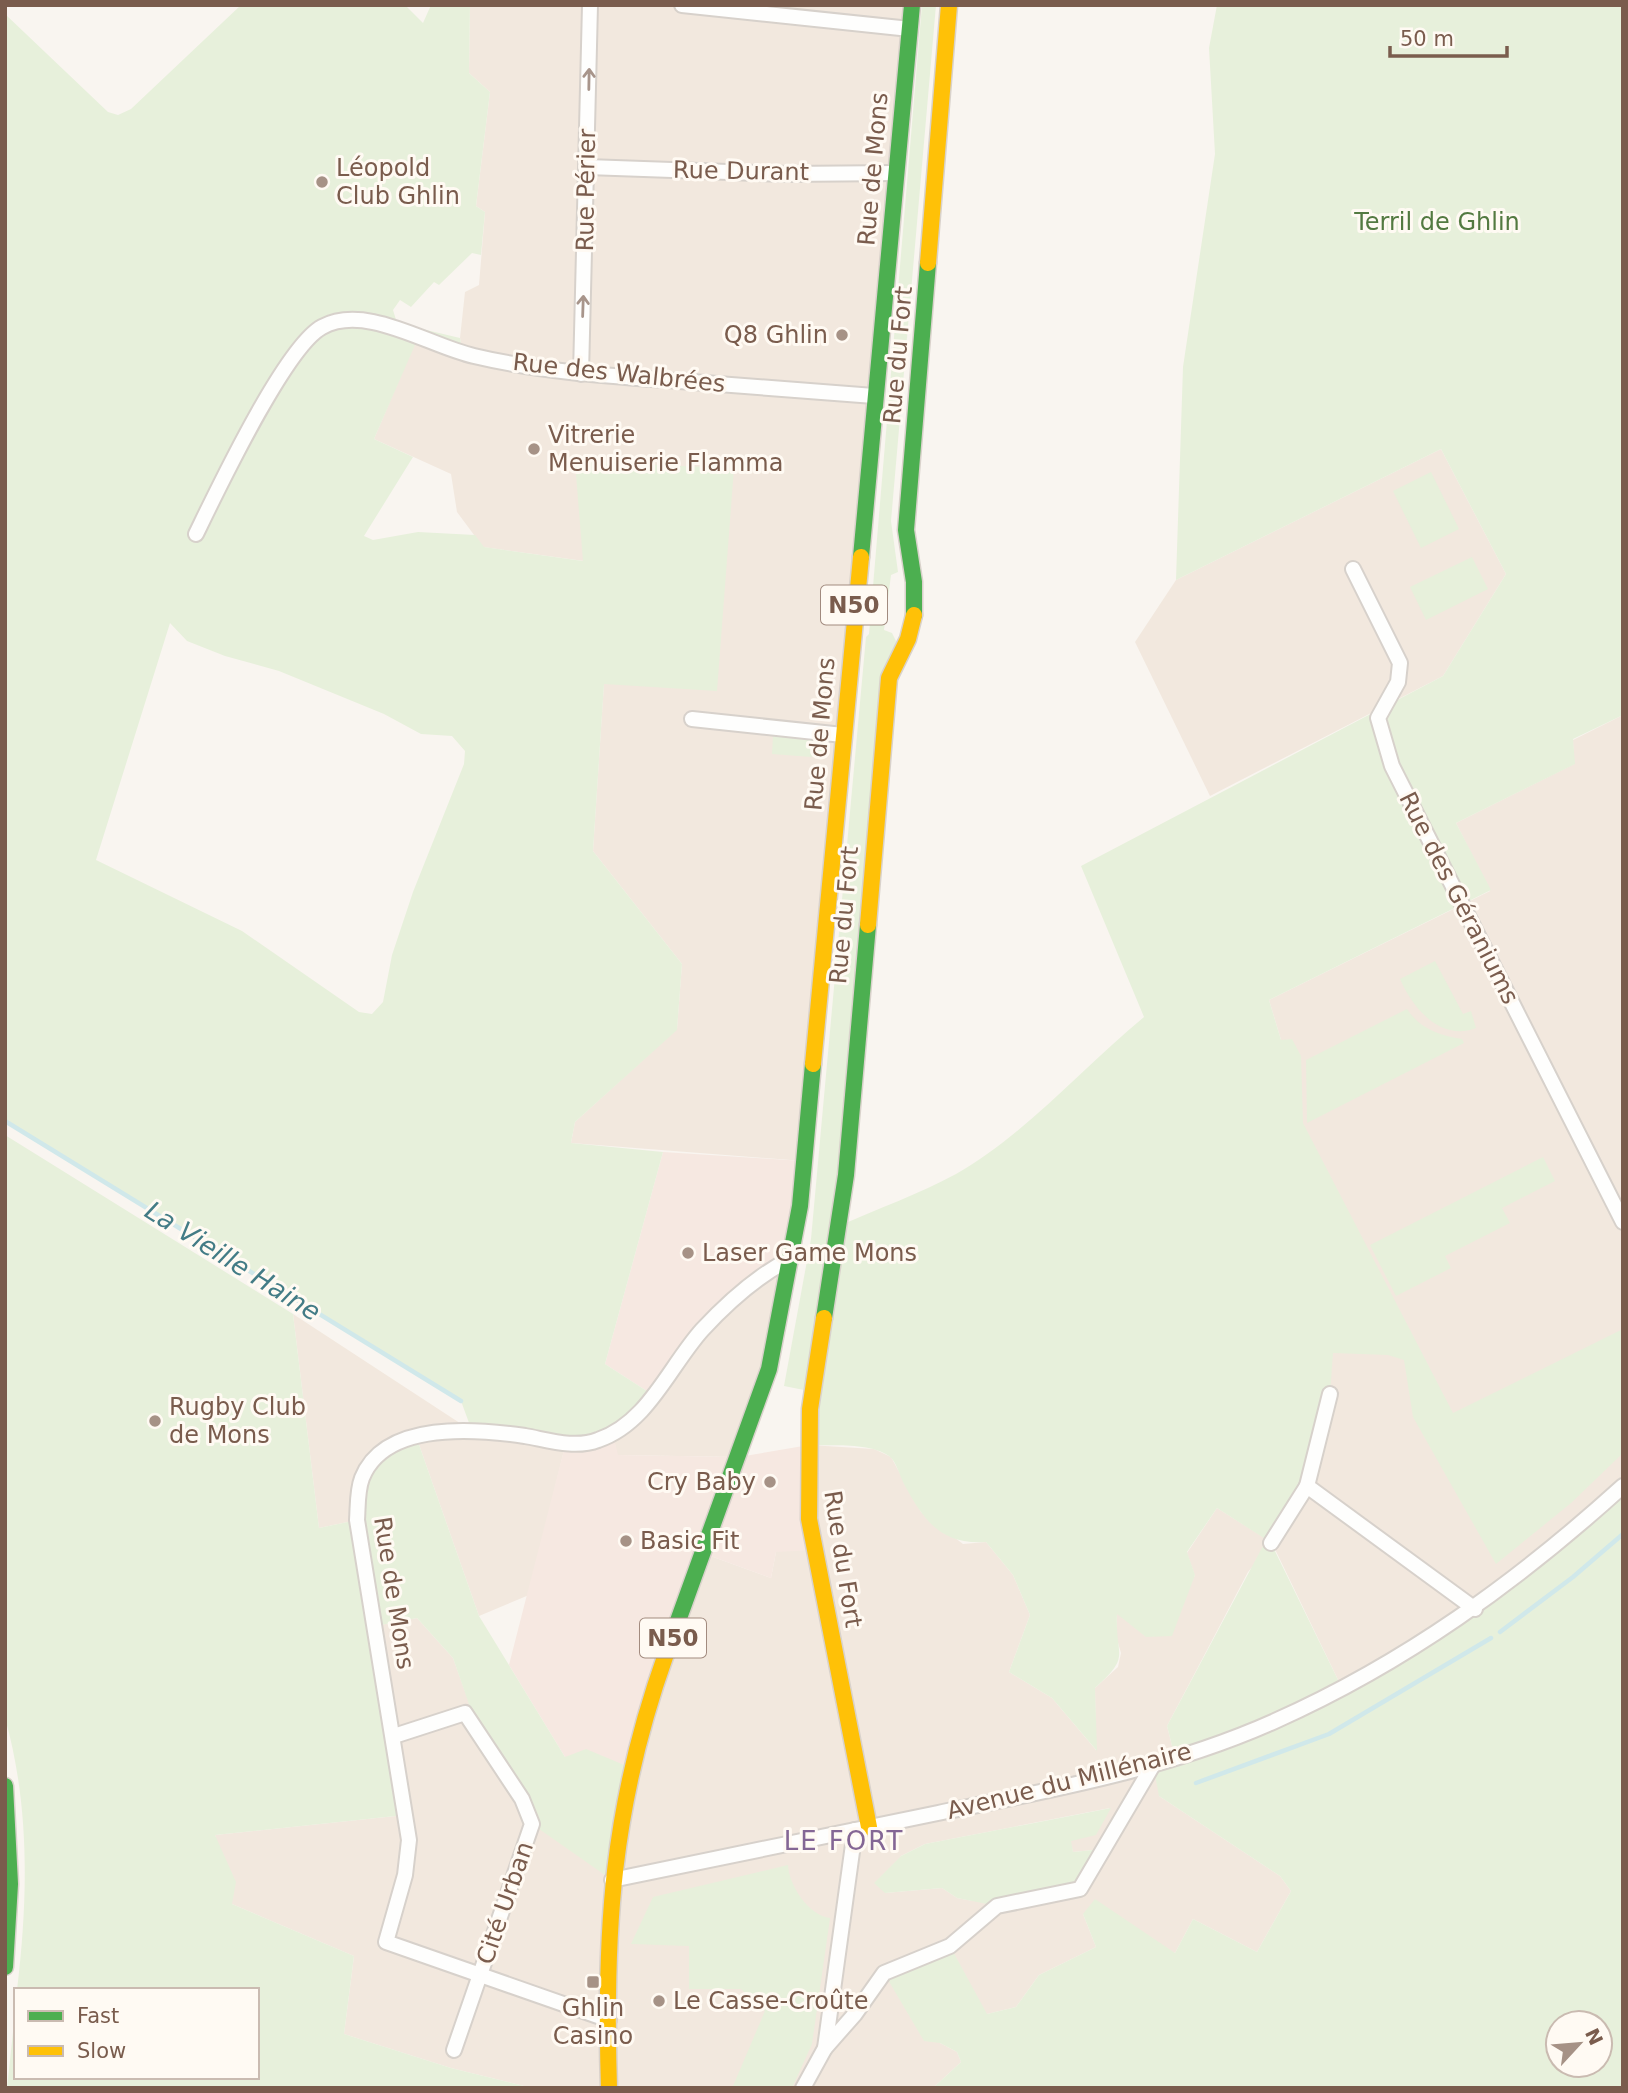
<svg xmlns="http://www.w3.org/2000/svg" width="1628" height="2093" font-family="'DejaVu Sans',sans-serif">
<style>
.residential{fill:#f2e8de;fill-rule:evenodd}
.commercial{fill:#f6e8e1}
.green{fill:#e7f0db;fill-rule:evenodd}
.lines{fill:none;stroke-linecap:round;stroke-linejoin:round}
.stream{stroke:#d0e8ea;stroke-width:4.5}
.street-casing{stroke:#d7d1cb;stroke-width:18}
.fast-casing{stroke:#d9d2cb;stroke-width:19}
.slow-casing{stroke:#d9d2cb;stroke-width:19}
.street{stroke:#fefefd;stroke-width:14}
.fast{stroke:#4caf50;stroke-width:16}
.slow{stroke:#ffc107;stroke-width:16}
.oneway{stroke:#a8958b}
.poi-dot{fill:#a69286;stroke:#fffaf3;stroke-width:2.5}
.labels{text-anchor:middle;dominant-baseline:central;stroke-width:6;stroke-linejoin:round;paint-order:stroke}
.shield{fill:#fffaf3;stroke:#a28b7f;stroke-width:2}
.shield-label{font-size:23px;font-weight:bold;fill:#7a5c4d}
.poi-label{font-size:24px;fill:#7a5c4d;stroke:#fffaf3;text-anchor:start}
.street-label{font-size:24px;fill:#7a5c4d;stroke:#fffaf3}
.park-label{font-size:24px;fill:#537a41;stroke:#fffaf3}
.water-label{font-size:26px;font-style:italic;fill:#437c86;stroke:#fffaf3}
.neighbourhood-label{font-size:26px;letter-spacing:2px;fill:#846695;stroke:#fffaf3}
</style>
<rect width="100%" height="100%" fill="#f9f5f0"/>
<g class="residential">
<path d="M470,5H912L803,1161L571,1143L575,1122L677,1029L682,964L593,851L604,683L717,690L584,561L483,547L457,512L451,474L374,439L416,340L463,353L460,338L465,292L479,285L485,212L476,206L490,92L469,73Z"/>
<path d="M1441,449L1506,574L1443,676L1210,796L1135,642L1176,580Z"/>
<path d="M1623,715V1486L1525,1570L1342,1688L1272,1543L1248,1572L1167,1726L1175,1758L1159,1796L1280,1876L1291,1891L1257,1952L1193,1919L1175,1953L1083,1914L1096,1947L1039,1975L1016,2007L987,2014L940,2043L957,2052L961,2062L933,2088H532L451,2068L344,2034L354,1956L232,1904L215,1835L405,1815L375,1626L417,1618L453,1658L472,1711L621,1806L705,1554L771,1578L776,1552L809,1445L874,1449L891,1457L921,1512L963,1544L986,1542L1013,1575L1030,1615L1009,1672L1052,1698L1096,1750L1095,1688L1118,1667L1121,1653L1116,1636L1117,1614L1195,1576L1187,1553L1217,1508L1271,1542L1281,1040L1269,1000L1490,891L1456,823L1574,764L1573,740ZM1110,1808L1070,1841L1073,1852L1093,1850L973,1901L957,1898L942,1888L885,1893L901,1856L925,1844Z"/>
<path d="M792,1258L739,1457L617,1455L613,1434L702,1330Z"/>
<path d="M293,1314L472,1431L566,1442L529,1595L479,1616L416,1436L357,1520L319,1528Z"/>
</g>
<g class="commercial">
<path d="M663,1152L803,1161L792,1258L702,1330L653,1395L605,1364Z"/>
<path d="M613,1434L618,1455L739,1457L809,1445L815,1550L776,1552L771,1578L705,1554L629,1767L565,1757L509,1665L566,1442Z"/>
</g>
<g class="green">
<path d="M241,5H405L423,23L431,5H470L469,73L490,92L476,206L485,212L481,255L472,253L439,285L434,282L411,307L400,300L393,310L397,323L460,338L463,353L418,338L374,439L413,457L364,536L373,540L418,532L475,535L484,547L583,561L575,462L734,468L717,691L604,684L593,851L682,964L677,1030L575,1122L571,1143L663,1152L605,1364L653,1395L597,1441L472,1431L461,1401L5,1121V14L108,112L118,115L131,109ZM170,623L187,641L225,656L279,671L384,714L421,734L452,736L465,751L464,764L413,892L392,955L383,1002L372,1014L359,1012L242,931L96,860Z"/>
<path d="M922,5H936L891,521L898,572L891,575L884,630L892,633L896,641L828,1266L804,1390L784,1386L811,1239L866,637L869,634Z"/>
<path d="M1217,5H1623V715L1573,739L1575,764L1456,823L1491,890L1269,1000L1281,1040L1292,1039L1301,1056L1303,1123L1453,1413L1623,1329V1453L1571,1503L1496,1564L1413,1417L1404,1360L1388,1355L1333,1353L1330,1394L1307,1486L1271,1543L1342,1688L1406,1654L1623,1486V2088H933L961,2062L957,2052L940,2043L924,2041L884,1973L950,1946L987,2014L1016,2007L1039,1975L1096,1947L1083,1914L1095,1899L1175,1953L1193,1919L1257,1952L1291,1891L1280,1876L1159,1796L1153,1765L1175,1758L1167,1726L1264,1544L1270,1542L1217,1508L1187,1552L1195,1575L1172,1636L1146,1637L1117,1614C1115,1658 1132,1655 1095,1688L1097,1751L1052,1698L1009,1672L1030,1615L1013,1575L986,1542C941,1545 924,1521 904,1484C900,1476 896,1461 889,1456C869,1442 832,1446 809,1445L839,1226C877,1209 919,1194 956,1174C1026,1134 1082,1068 1144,1017L1081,866L1443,676L1506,574L1441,449L1176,580L1183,367L1215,154L1209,48ZM1558,2023H1600V2065H1558Z"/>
<path d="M1431,472L1459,529L1421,548L1393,491Z"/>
<path d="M1472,557L1488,589L1426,620L1410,587Z"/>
<path d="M786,728L828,732L825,758L772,754L773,736Z"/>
<path d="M1435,961L1463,1014L1471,1011L1476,1028C1440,1042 1412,1007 1400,979Z"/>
<path d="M1407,1009C1419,1028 1440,1036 1462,1039L1464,1043L1307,1123L1306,1060Z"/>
<path d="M5,1135L293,1314L319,1528L357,1520L373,1461L416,1436L479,1616L565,1757L586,1749L629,1767L612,1880L532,1824L471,1710L453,1658L417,1618L376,1626L405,1815L215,1835L236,1882L232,1904L354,1956L344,2034L451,2068L532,2088H7L16,2004V2077H257V1990H17C28,1899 30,1806 5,1718Z"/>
<path d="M1543,1157L1555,1181L1502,1208L1510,1223L1445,1256L1451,1268L1396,1296L1370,1245Z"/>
<path d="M1111,1808L1096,1835L1071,1841L1073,1852L1093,1850L1101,1855L1080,1889L997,1906L957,1898L942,1888L885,1893L874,1883L901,1856L925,1844Z"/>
<path d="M788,1865C789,1885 808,1915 830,1918L812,2044L792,2088L733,2086L765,2011L741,1989H689V1946L631,1944L653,1897Z"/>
</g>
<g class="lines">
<g class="stream">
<path d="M5,1121L461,1401"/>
<path d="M1500,1632L1573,1577L1623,1534"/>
<path d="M1196,1783L1329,1734L1491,1638"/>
</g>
<g class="street-casing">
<g id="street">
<path d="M682,5L910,29"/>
<path d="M587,167L787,174L896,173"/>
<path d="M581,374L590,5"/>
<path d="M196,534C217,491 285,347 322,327C366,303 429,346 474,356C541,372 610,376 679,381C744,386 809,391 874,396"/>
<path d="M1353,569L1400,663L1398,682L1378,718L1392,766L1623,1222"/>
<path d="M692,719L843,735"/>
<path d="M1307,1486L1330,1394"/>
<path d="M1271,1543L1307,1486L1475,1609"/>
<path d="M394,1736L465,1713L522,1799L532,1824L454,2050"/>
<path d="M612,1880C720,1857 829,1835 938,1813C1052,1790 1168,1769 1275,1721C1405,1663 1517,1582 1623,1486"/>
<path d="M609,2020L386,1942L405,1875L409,1840L357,1520C358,1506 357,1491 362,1478C385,1420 477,1429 525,1436C548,1440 575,1449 598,1440C648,1423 669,1367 702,1330C728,1302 758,1275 792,1258"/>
<path d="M825,2048L855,2014L884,1973L950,1946L997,1906L1080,1889L1153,1765"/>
<path d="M803,2088L825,2048L855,1830"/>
</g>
</g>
<g class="fast-casing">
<g id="fast">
<path d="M861,557L912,5"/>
<path d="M914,615V582L906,530L928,263"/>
<path d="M824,1318L846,1175L868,925"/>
<path d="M666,1654L769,1369L800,1206L813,1064"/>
<path d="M5,1786L10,1884L5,1967"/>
</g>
</g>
<g class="slow-casing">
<g id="slow">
<path d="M928,263L949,5"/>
<path d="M868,925L889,678L908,639L914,615"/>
<path d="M813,1064L861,557"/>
<path d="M824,1318L810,1409L809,1519L869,1827"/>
<path d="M609,2088C604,1929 612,1805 666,1654"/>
</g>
</g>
<use href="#street" class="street"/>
<use href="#fast" class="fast"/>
<use href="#slow" class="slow"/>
</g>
<defs><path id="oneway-shaft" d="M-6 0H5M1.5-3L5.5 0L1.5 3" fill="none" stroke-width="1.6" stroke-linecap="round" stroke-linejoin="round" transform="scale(1.75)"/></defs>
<g class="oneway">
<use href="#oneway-shaft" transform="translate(589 79) rotate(-89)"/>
<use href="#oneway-shaft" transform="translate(583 306) rotate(-88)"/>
</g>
<g class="poi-dot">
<circle cx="322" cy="182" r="7"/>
<circle cx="842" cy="335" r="7"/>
<circle cx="534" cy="449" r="7"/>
<circle cx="688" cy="1253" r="7"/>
<circle cx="155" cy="1421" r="7"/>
<circle cx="770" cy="1482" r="7"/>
<circle cx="626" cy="1541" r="7"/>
<rect x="586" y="1975" width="14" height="14" rx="3.5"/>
<circle cx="659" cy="2001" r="7"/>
</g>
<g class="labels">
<g class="shield">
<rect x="821" y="585.5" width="66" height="39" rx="5"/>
<rect x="640" y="1618.5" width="66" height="39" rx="5"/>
</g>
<g class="shield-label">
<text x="854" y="605">N50</text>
<text x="673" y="1638">N50</text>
</g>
<g class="poi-label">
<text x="336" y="168">Léopold<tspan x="336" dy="28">Club Ghlin</tspan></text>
<text x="828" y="335" text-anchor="end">Q8 Ghlin</text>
<text x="548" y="435">Vitrerie<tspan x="548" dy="28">Menuiserie Flamma</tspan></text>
<text x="702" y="1253">Laser Game Mons</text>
<text x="169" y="1407">Rugby Club<tspan x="169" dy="28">de Mons</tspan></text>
<text x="756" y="1482" text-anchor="end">Cry Baby</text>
<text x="640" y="1541">Basic Fit</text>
<text x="673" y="2001">Le Casse-Croûte</text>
<text x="593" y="2008" text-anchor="middle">Ghlin<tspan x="593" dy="28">Casino</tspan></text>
</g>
<g class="street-label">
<text transform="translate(873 169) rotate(-85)">Rue de Mons</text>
<text transform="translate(741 171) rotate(1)">Rue Durant</text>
<text transform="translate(586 190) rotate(-89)">Rue Périer</text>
<text transform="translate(898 355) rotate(-85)">Rue du Fort</text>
<text transform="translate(619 373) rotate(6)">Rue des Walbrées</text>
<text transform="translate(820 734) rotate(-85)">Rue de Mons</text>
<text transform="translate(1459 898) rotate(63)">Rue des Géraniums</text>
<text transform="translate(844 915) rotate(-85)">Rue du Fort</text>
<text transform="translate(843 1559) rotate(81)">Rue du Fort</text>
<text transform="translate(394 1593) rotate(81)">Rue de Mons</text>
<text transform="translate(1069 1781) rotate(-14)">Avenue du Millénaire</text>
<text transform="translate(505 1903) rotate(-71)">Cité Urban</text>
</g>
<g class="park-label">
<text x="1437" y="222">Terril de Ghlin</text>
</g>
<g class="water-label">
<text transform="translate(233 1261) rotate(32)">La Vieille Haine</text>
</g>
<g class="neighbourhood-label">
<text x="844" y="1841">LE FORT</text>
</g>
</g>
<rect width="1628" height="2093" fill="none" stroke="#7a5c4d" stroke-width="14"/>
<rect x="14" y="1988" width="245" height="91" fill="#fffaf3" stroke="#cabbb1" stroke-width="2"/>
<rect x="28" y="2011" width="35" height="10" fill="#4caf50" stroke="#cabbb1" stroke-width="2"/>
<text x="77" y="2023" font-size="21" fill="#7a5c4d">Fast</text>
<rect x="28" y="2046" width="35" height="10" fill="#ffc107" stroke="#cabbb1" stroke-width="2"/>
<text x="77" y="2058" font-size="21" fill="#7a5c4d">Slow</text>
<g transform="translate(1579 2044) rotate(64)"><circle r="33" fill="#fffaf3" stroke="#cabbb1" stroke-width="2"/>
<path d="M0-5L12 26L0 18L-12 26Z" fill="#a69286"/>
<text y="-10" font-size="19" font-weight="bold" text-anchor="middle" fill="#7a5c4d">N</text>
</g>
<path d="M1390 46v10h117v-10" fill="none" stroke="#7a5c4d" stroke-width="3.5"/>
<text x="1400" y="46" font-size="21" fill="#7a5c4d" stroke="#fffaf3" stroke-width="5" paint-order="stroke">50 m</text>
</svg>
